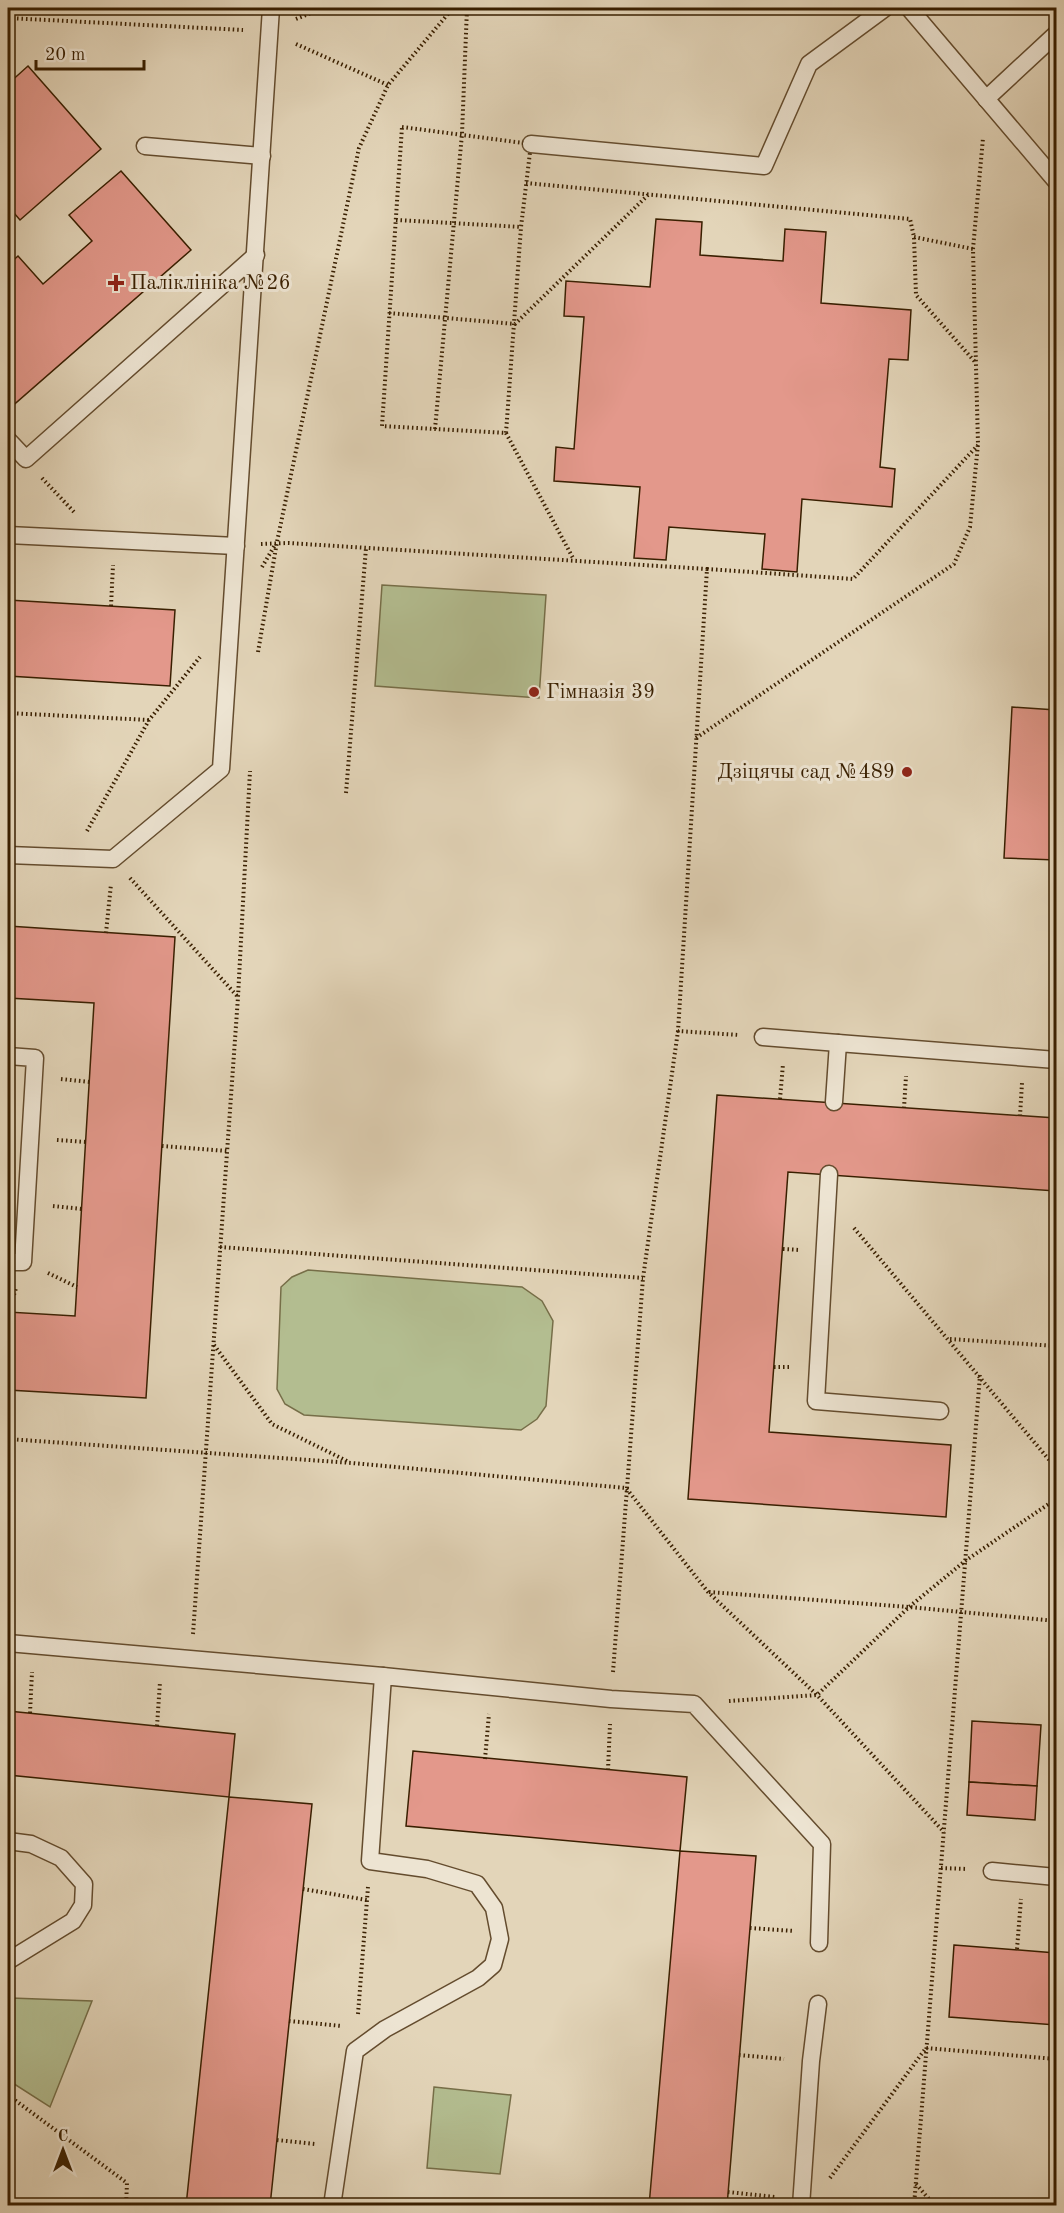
<svg xmlns="http://www.w3.org/2000/svg" width="1064" height="2213" font-family="'Old Standard TT',serif">
<style>
.green{fill:#b3bd90;stroke:#766e48;stroke-width:1.5}
.building{fill:#e3988b;stroke:#391f00;stroke-width:1.5}
.lines{fill:none;stroke-linecap:round;stroke-linejoin:round}
.service-casing{stroke:#644c2e;stroke-width:19}
.path{stroke:#391f00;stroke-width:4;stroke-dasharray:1.5 3;stroke-linecap:butt}
.service{stroke:#ede4d2;stroke-width:16}
.poi-dot{fill:#8f2418;stroke:#ede4d2;stroke-width:2}
.labels{text-anchor:middle;dominant-baseline:central;stroke-width:6;stroke-linejoin:round;paint-order:stroke}
.poi-label{font-size:21px;fill:#391f00;stroke:#ede4d2;text-anchor:start}
</style>
<rect width="100%" height="100%" fill="#e3d5b9"/>
<filter id="stains"><feTurbulence type="fractalNoise" baseFrequency=".00333" numOctaves="4"/><feColorMatrix values="0 0 0 0 .2 0 0 0 0 .09 0 0 0 0 .02 0 0 0 .5 -.17"/></filter>
<radialGradient id="worn" r=".72"><stop offset=".6" stop-color="#630" stop-opacity="0"/><stop offset="1" stop-color="#630" stop-opacity=".3"/></radialGradient>
<g class="green">
<path d="M382,585L546,595L539,698L375,686Z"/>
<path d="M308,1270L522,1287L542,1301L553,1321L546,1406L537,1419L521,1430L304,1415L285,1404L277,1389L281,1287L292,1277Z"/>
<path d="M11,1998L92,2001L50,2107L8,2080V2004Z"/>
<path d="M434,2087L511,2095L500,2174L427,2168Z"/>
</g>
<g class="building">
<path d="M28,66L101,149L20,220L8,206V84Z"/>
<path d="M121,171L191,250L10,408L8,405V265L18,256L43,284L92,241L69,215Z"/>
<path d="M656,219L702,222L700,255L783,261L785,229L826,232L821,303L911,310L908,360L889,359L880,467L895,469L892,507L802,499L797,572L762,569L765,534L669,527L666,560L634,558L640,487L554,481L556,447L574,449L584,317L564,316L566,281L650,287Z"/>
<path d="M8,600L175,610L170,686L8,676Z"/>
<path d="M1012,707L1056,710V860L1004,858Z"/>
<path d="M8,926L175,937L146,1398L8,1390V1312L75,1316L94,1003L8,998Z"/>
<path d="M717,1095L1056,1118V1191L788,1172L769,1432L951,1445L946,1517L688,1499Z"/>
<path d="M8,1711L235,1734L229,1797L8,1775Z"/>
<path d="M972,1721L1041,1725L1037,1786L969,1782Z"/>
<path d="M413,1751L687,1777L680,1851L406,1826Z"/>
<path d="M969,1782L1037,1786L1035,1820L967,1815Z"/>
<path d="M229,1797L312,1804L270,2206H186Z"/>
<path d="M680,1851L756,1856L727,2206H649Z"/>
<path d="M954,1945L1056,1953V2025L949,2017Z"/>
</g>
<g class="lines">
<g class="service-casing">
<g id="service">
<path d="M909,8L1056,181"/>
<path d="M986,99L1056,34"/>
<path d="M531,144L764,166L809,64L885,8"/>
<path d="M145,146L262,156"/>
<path d="M8,440L26,459L256,255"/>
<path d="M8,535L236,546"/>
<path d="M8,855L113,859L221,769L271,8"/>
<path d="M763,1037L838,1043"/>
<path d="M8,1056L35,1058L23,1262H8"/>
<path d="M834,1102L838,1043L1056,1060"/>
<path d="M829,1174L816,1401L940,1411"/>
<path d="M8,1643L383,1676"/>
<path d="M8,1841L31,1844L61,1858L84,1884L83,1905L73,1921L8,1961"/>
<path d="M992,1871L1056,1877"/>
<path d="M332,2206L355,2051L385,2029L478,1978L493,1965L500,1939L494,1908L477,1884L427,1869L370,1861L383,1676L611,1699L694,1704L822,1844L819,1943"/>
<path d="M801,2206L811,2061L818,2004"/>
</g>
</g>
<g class="path">
<path d="M8,18L243,30"/>
<path d="M296,19L323,8"/>
<path d="M296,44L388,85"/>
<path d="M402,127L531,144L521,227L506,433L382,426Z"/>
<path d="M526,183L910,219L914,237L916,295L976,363"/>
<path d="M396,220L521,227"/>
<path d="M914,237L973,249"/>
<path d="M389,313L515,324L648,195"/>
<path d="M435,429L462,134L467,8"/>
<path d="M506,433L574,560"/>
<path d="M42,478L74,512"/>
<path d="M261,544L288,543L707,569L678,1031L739,1035"/>
<path d="M262,567L275,545"/>
<path d="M707,569L853,579L978,445"/>
<path d="M111,606L113,565"/>
<path d="M258,652L277,542L359,148L388,85L453,8"/>
<path d="M8,713L149,720"/>
<path d="M696,738L954,564L970,527L978,444L973,249L983,138"/>
<path d="M346,793L366,548"/>
<path d="M87,831L149,720L200,657"/>
<path d="M130,878L238,997"/>
<path d="M106,933L111,884"/>
<path d="M61,1079L90,1082"/>
<path d="M780,1099L783,1064"/>
<path d="M904,1108L906,1076"/>
<path d="M1020,1116L1022,1083"/>
<path d="M57,1140L86,1142"/>
<path d="M162,1146L227,1151"/>
<path d="M53,1206L82,1209"/>
<path d="M854,1228L1056,1468"/>
<path d="M220,1247L643,1278"/>
<path d="M783,1249L800,1250"/>
<path d="M48,1273L77,1287"/>
<path d="M9,1312L16,1288"/>
<path d="M950,1339L1056,1346"/>
<path d="M214,1345L272,1424L349,1462"/>
<path d="M774,1367H791"/>
<path d="M8,1439L352,1463L626,1488L708,1592L817,1695L944,1832"/>
<path d="M709,1592L909,1607L1056,1621"/>
<path d="M193,1634L238,997L250,771"/>
<path d="M613,1672L643,1278L678,1031"/>
<path d="M729,1701L817,1695L909,1607L965,1561L1056,1499"/>
<path d="M30,1713L32,1672"/>
<path d="M157,1726L160,1682"/>
<path d="M485,1759L489,1714"/>
<path d="M608,1770L610,1724"/>
<path d="M941,1868L967,1869"/>
<path d="M303,1889L367,1900"/>
<path d="M750,1928L794,1931"/>
<path d="M1017,1949L1021,1899"/>
<path d="M358,2014L368,1887"/>
<path d="M289,2021L342,2026"/>
<path d="M739,2055L784,2059"/>
<path d="M8,2095L127,2183L126,2206"/>
<path d="M277,2140L315,2144"/>
<path d="M830,2178L926,2048L1056,2059"/>
<path d="M916,2184L935,2206"/>
<path d="M728,2192L775,2197"/>
<path d="M914,2206L980,1375"/>
</g>
<use href="#service" class="service"/>
</g>
<g class="poi-dot">
<path d="M113 274h6v6h6v6h-6v6h-6v-6h-6v-6h6z"/>
<circle cx="534" cy="692" r="6"/>
<circle cx="907" cy="772" r="6"/>
</g>
<g class="labels">
<g class="poi-label">
<text x="130" y="283">Паліклініка №26</text>
<text x="546" y="692">Гімназія 39</text>
<text x="895" y="772" text-anchor="end">Дзіцячы сад №489</text>
</g>
</g>
<rect width="1064" height="2213" fill="none" stroke="#e3d5b9" stroke-width="30"/>
<rect x="9" y="9" width="1046" height="2195" fill="none" stroke="#391f00" stroke-width="3"/>
<rect x="15" y="15" width="1034" height="2183" fill="none" stroke="#391f00" stroke-width="1.5"/>
<g transform="translate(63 2150)" stroke="#ede4d2" stroke-width="4.5" paint-order="stroke">
<path d="M0-4.5L10 22L0 15L-10 22Z" fill="#391f00"/>
<text y="-9" font-size="16" font-weight="bold" text-anchor="middle" fill="#391f00">С</text>
</g>
<path d="M36 60v9h108v-9" fill="none" stroke="#391f00" stroke-width="3"/>
<text x="45" y="60" font-size="18" fill="#391f00" stroke="#ede4d2" stroke-width="4.5" paint-order="stroke">20 m</text>
<rect width="100%" height="100%" filter="url(#stains)"/>
<rect width="100%" height="100%" fill="url(#worn)"/>
</svg>
